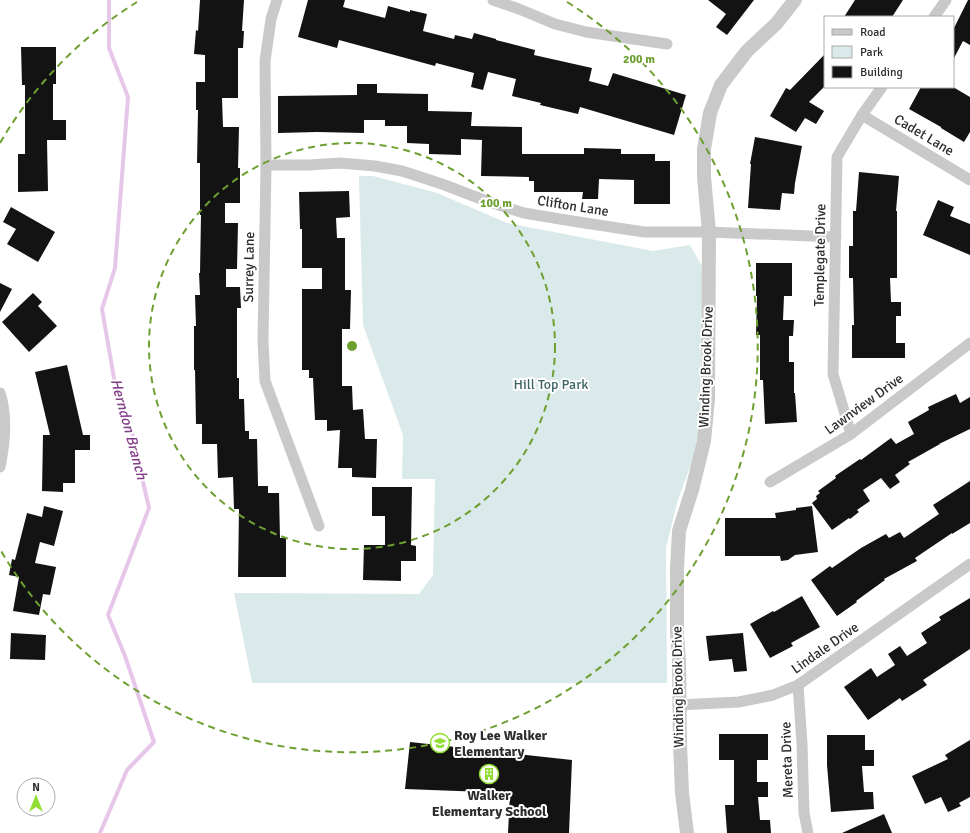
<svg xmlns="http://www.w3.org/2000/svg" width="970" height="833" font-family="Signika,sans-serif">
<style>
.green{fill:#dae9e9}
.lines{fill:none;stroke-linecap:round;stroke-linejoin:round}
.stream{stroke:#e6c7e9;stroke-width:4}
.building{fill:#131313}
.minor{stroke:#c9c9c9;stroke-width:11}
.tertiary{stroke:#c9c9c9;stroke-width:14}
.ring{fill:none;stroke:#6e9f31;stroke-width:2;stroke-dasharray:7 5}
.labels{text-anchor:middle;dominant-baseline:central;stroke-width:4;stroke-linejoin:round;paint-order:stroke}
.street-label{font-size:14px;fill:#2c2c2c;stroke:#fff}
.park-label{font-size:14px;fill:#3c6365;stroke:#fff}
.poi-label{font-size:14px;font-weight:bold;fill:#2c2c2c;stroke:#fff;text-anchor:start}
.water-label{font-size:15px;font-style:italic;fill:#833e8a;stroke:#fff}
.centre{fill:#6e9f31;stroke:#fff;stroke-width:2}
.ring-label{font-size:12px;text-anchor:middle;font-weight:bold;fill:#6e9f31;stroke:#fff;stroke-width:4;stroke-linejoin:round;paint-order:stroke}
</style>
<rect width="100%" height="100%" fill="#fff"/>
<path class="green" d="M359,176H373L437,193L507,223L653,251L690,245L702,266L700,422L694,456L677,503L666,548L667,683H252L234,593L419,594L433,575L435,479H402L403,435L363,325Z"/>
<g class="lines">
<path class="stream" d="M100,833L127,770L154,742L125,656L108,615L149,508L131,429L118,401L102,309L115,268L128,97L109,48V0"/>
</g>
<g class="building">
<path d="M200,0H244L242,31H244L243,48H238V98H222L223,127H239L238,168H240V203H225V223H238L237,269H226V287H240L241,308H237V378H239V399H244L245,431H249V439H257L258,486H268V493H279L280,538H286V577H238L239,509H234L233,477L218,478L217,444H202V424H196L195,370H194V326H196L195,295H200L199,273H200L201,215H200V163H197L198,110H196V82H205V55L194,54L196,30L198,31Z"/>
<path d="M308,0H345L343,7L385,18L388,6L410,12V10L427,14L423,31L454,39L455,35L472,39L474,33L496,39V40L535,50L534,55L592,68L589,81L608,86L613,73L686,95L674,135L580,107L578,114L540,105L541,103L512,96L516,79L488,72L483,90L471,87L474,73L436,63L435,66L339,40L337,48L298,37Z"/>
<path d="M708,0H754L727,35L716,27L726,14Z"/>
<path d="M855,0H903L892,17H844Z"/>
<path d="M968,0H970V45L963,41L953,60V30Z"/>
<path d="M21,47H56V84H53V120H66V140H47L48,191L18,192V154H25V85H22Z"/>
<path d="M825,54V86L809,102L824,111L816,124L805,118L796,132L770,116L786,88L790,90Z"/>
<path d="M357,84H377V93L428,94V111L472,112L471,126L522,127V154H584V148L621,149V154H655V161H670V204H634V180L599,179L598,199H582L583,192H534V181H529V177L481,176L482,140L461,139V155L429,154V144L407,143V126H385V120H364V133L317,132L278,133V96L357,95Z"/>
<path d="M921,87H953L970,97V132L964,142L941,128V127L909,109Z"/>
<path d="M755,137L802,146L795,183L794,194L782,193L780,210L748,208L751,164H750Z"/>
<path d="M859,172L899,176L896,211H897V278H890L891,302H901V316H896V343H905V358H852V325H854L853,278H849V246H853V211H856Z"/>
<path d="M349,191L350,217L336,218L337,238H345V290H351L350,329H342V386H352L353,410L363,409L365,439H377L376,478L352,477V468H338L340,430L327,431V420H315L313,378H309V370H302V289H322V268H302V229H300L299,192Z"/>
<path d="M938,200L954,207L950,216L970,224V255L923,235Z"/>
<path d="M11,207L55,232L38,262L7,244L16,229L3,222Z"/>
<path d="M756,263H792V296H784L783,320H794L793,336H789V362H794V393H795L797,422L765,424L763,380H760V335H756L757,296H756Z"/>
<path d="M0,283L12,289L0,312Z"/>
<path d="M33,293L42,302L38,306L57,326L29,352L2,322Z"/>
<path d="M67,365L83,435H90V450H75V483H63V492L42,491L43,435H50L35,372Z"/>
<path d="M956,394L960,403L970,397V429L939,444H940L908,462L910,464L895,475L900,482L890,489L881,478L863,490L870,501L857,510L859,512L850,519L849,518L832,530L812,503L817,499L816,496L820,493L818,491L836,478L835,476L860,459L861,460L891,438L896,444L914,434L908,422L929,410L928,407Z"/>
<path d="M970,481V523L952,534V533L915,558L917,561L884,579L885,580L856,601L857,602L837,616L811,580L830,566L832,568L861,548L886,534L889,538L900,532L904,538L939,514L933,505Z"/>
<path d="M372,487H412L411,545L416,546V561H401V581L363,580L364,545H385V516H372Z"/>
<path d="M44,506L63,511L54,546L40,542L35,563L56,567L50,595L43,594L39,615L13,611L19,577L9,575L12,559L15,560L27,513L42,517Z"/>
<path d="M812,506L818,552L795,555L788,560L781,561L780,556H725V518H776L775,513L796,510V508Z"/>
<path d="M802,596L820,627L791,643L793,646L770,658L750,624L773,611L774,612Z"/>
<path d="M970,598V649L923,680L927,685L902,701L900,698L868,720L844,687L871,668L877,677L895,665L888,654L900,646L907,656L927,643L921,633L941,620L939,617Z"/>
<path d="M11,633L46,635L45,660L10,659Z"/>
<path d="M743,633L747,671L734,672L732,659L709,661L706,636Z"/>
<path d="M719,734H768V760H757V782H768V797H758L760,820H770L771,833H727L725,805H734V760H719Z"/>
<path d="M827,735H865V750H874V766H862L864,792H873L874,809L831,812L827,765Z"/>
<path d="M970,740V797L959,803L961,806L948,812L941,797L925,804L912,776L948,759L945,755Z"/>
<path d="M410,742L572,760L569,833H508L510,793L405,789Z"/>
<path d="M884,814L892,833H842Z"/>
</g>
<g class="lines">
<g class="minor">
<path d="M277,0L271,19L265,61L266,165L263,341L265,381L319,526"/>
<path d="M493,0L519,9L555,24L586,32L667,44"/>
<path d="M934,17L946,0"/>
<path d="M862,115L970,180"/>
<path d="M266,165H309L340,163L375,166L402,171L442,184L489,202L524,213L572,221L644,232H709L836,237"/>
<path d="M0,393C8,417 5,443 0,467"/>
<path d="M851,434L833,374L837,157L862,115L882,87"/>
<path d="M770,482L851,434L970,343"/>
<path d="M798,685L802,744L804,813L808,833"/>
<path d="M678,705L739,702L773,695L798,685L970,564"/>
</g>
<path class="tertiary" d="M687,833L682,793L680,744L679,662L677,632V568L679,531L692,490L704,441L708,399L709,232L704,177V149L710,113L721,85L747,51L776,24L795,0"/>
</g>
<g class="ring">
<circle cx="352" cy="346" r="203"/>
<path d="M0 143A406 406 0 0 1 137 2M567 2A406 406 0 1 1 0 549"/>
</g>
<defs>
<g id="school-ring" transform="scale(1)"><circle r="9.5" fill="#fff" stroke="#91dd34" stroke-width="1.5"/><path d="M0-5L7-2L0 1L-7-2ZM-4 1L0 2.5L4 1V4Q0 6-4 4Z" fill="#91dd34"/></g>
<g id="building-ring" transform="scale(1)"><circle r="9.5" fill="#fff" stroke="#91dd34" stroke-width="1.5"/><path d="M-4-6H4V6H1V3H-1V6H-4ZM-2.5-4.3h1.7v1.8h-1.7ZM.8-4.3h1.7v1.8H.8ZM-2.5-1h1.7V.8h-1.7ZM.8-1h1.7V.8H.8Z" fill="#91dd34"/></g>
</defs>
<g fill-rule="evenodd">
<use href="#school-ring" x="440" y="743"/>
<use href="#building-ring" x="489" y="774"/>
</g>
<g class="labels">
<g class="street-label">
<text transform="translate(924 135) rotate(31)">Cadet Lane</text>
<text transform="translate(573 206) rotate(9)">Clifton Lane</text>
<text transform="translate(820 255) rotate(-89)">Templegate Drive</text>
<text transform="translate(249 267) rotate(-89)">Surrey Lane</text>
<text transform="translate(706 367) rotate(-88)">Winding Brook Drive</text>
<text transform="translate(864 404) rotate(-36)">Lawnview Drive</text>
<text transform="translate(825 648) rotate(-35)">Lindale Drive</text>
<text transform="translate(678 687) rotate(-91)">Winding Brook Drive</text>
<text transform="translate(787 760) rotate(-92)">Mereta Drive</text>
</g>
<g class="park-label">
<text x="551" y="384">Hill Top Park</text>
</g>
<g class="poi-label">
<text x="454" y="735">Roy Lee Walker<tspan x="454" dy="16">Elementary</tspan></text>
<text x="489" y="795" text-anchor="middle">Walker<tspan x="489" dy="16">Elementary School</tspan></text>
</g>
<g class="water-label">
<text transform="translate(129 429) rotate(75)">Herndon Branch</text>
</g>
</g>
<circle cx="352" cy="346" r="6" class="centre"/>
<g class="ring-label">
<text x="639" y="63">200 m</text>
<text x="496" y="207">100 m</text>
</g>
<rect x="824" y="16" width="130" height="72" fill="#ffffff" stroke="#ababab"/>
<rect x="832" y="29" width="20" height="6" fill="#c9c9c9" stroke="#ababab"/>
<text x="860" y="36" font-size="12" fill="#2c2c2c">Road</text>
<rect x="832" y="46" width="20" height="12" fill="#dae9e9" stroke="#ababab"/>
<text x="860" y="56" font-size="12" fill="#2c2c2c">Park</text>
<rect x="832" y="66" width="20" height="12" fill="#131313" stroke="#ababab"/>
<text x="860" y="76" font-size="12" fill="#2c2c2c">Building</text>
<g transform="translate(36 797)"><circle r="19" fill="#ffffff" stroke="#ababab"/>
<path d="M0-3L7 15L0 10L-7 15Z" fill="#91dd34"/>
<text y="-6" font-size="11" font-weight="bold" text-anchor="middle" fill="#2c2c2c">N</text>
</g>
</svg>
